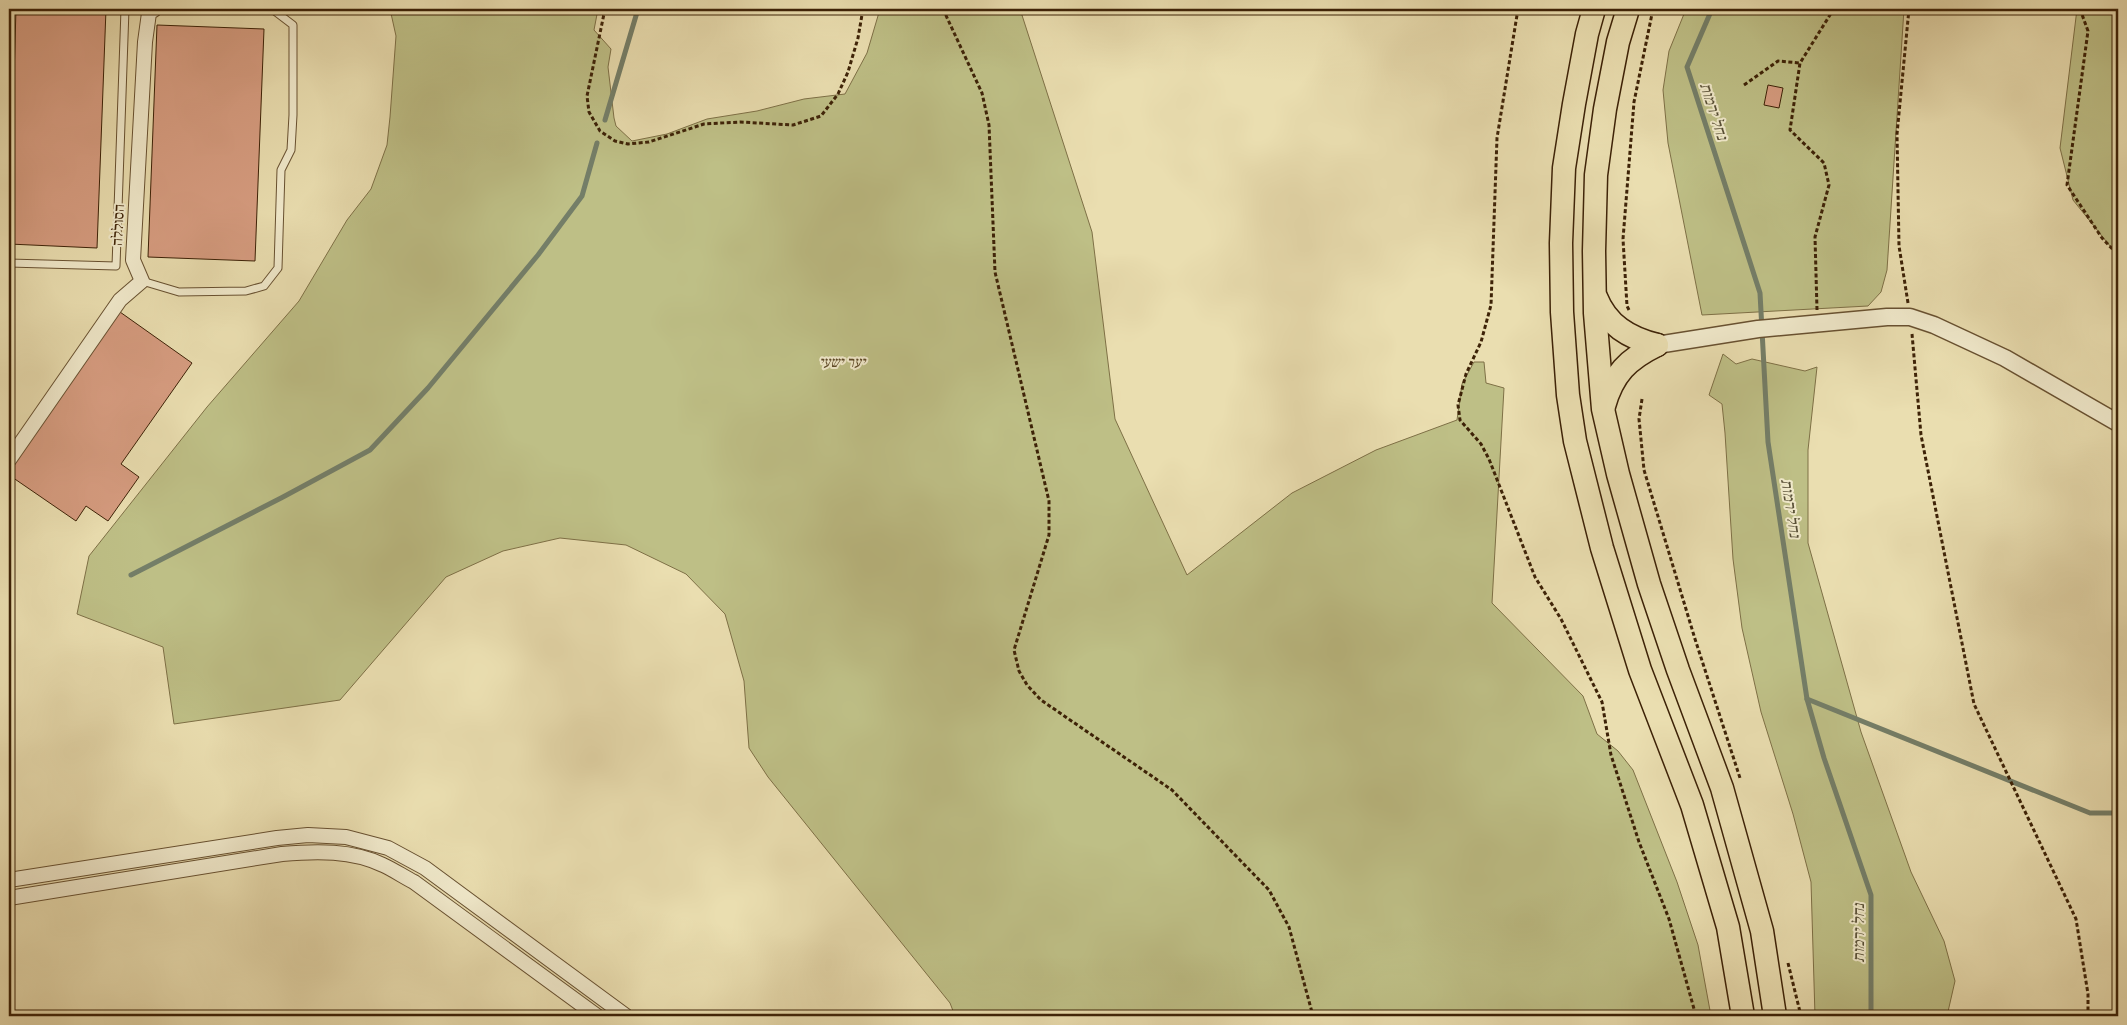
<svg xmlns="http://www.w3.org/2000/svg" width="2127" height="1025" font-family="'IM FELL French Canon','Frank Ruhl Libre',serif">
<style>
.green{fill:#bebf86;stroke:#7e7046}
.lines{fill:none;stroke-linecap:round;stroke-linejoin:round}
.stream{stroke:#747e68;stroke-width:5}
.building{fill:#d69c80;stroke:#3d2207}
.service-casing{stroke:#685131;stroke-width:9}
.minor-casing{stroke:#685131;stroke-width:16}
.tertiary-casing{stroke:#685131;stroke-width:19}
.trunk-casing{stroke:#3d2207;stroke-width:25}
.path{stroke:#3d2207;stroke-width:3;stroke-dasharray:4 2.5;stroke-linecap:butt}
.service{stroke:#f1eacc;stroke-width:7}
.minor{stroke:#f1eacc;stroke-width:14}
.tertiary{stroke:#f1eacc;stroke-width:16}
.trunk{stroke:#eadeb0;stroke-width:22}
.labels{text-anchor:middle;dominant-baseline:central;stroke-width:4;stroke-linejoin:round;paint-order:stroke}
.street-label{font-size:15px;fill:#3d2207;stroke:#f1eacc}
.park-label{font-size:15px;font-style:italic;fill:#5d4927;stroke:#f1eacc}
.water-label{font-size:16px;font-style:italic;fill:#585037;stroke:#f1eacc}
</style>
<rect width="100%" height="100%" fill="#eadeb0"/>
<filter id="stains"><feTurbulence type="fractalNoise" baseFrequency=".004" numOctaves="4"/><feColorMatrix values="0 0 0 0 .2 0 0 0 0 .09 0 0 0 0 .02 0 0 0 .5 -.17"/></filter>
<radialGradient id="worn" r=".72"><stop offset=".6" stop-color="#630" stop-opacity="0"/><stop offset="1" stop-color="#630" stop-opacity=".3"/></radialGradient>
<g class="green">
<path d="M390,9H598L594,30L611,49L608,67L614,118L616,126L632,141L667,134L707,119L757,111L804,99L845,94L867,53L880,9H1020L1092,232L1115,419L1187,575L1292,493L1376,450L1457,420L1462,384L1474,362H1484L1486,383L1504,388L1492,603L1583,696L1597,734L1618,751L1633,770L1677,882L1698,945L1711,1016H955L950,1003L768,777L749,748L744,681L725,614L686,574L626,545L560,538L503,551L446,577L340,700L174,724L163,647L77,614L89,556L207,407L299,301L347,220L371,189L387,145L390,117L396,36Z"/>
<path d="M1686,9H1904L1887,270L1881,292L1868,306L1702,315L1668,143L1663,90L1669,51Z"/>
<path d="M2077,9H2118V256L2073,200L2060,148Z"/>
<path d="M1723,354L1736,364L1752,359L1805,371L1817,367L1808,450V543L1861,732L1911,872L1944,941L1955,981L1947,1016H1815L1811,882L1793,814L1761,712L1742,628L1733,559L1725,433L1722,404L1709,395Z"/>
</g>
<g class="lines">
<g class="stream">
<path d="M1712,9L1687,67L1760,293L1768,442L1807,699L1824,758L1871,895V1016"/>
<path d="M605,120L638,9"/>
<path d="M131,575L283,497L370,450L428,388L538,255L582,196L597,143"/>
<path d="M1807,699L2090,813H2118"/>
</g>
</g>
<g class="building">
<path d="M16,9H106L97,248L9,244Z"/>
<path d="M157,25L264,29L255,261L148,257Z"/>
<path d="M1768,85L1783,88L1779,108L1764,105Z"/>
<path d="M120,312L192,363L121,464L139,477L108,521L86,506L76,521L9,475V471Z"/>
</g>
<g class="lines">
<g class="service-casing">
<g id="service">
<path d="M9,263L116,266L125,9"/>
<path d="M142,281L179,292L246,291L264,286L278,268L281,170L291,150L293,115V25L272,9"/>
</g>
</g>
<g class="minor-casing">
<g id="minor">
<path d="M9,460L120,300L142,281L133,260L145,42L149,13L155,9"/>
<path d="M9,880L277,838L308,835L346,837L388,848L425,868L626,1016"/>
<path d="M9,898L282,854C316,851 352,850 383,865C394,870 404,877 414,882L597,1016"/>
</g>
</g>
<g class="tertiary-casing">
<path id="tertiary" d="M1657,345L1758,329L1887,317H1910L1934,325L2005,358L2118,423"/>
</g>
<g class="trunk-casing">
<g id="trunk">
<path d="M1594,9L1587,34L1574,104L1564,168L1561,243L1562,312L1568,395L1575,441L1602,548L1640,670L1692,805L1728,927L1743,1016"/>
<path d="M1628,9L1618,42L1605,109L1596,175L1594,251L1595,313L1603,409L1618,474L1649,584L1678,670L1722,788L1762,931L1775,1016"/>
<path d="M1596,297C1607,325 1629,338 1657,345"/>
<path d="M1604,406C1613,374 1628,359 1657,345"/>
</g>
</g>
<g class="path">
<path d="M605,9L587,96L589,112L600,131L615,141L628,144L649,142L704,124L740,122L793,125L821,116L838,94L848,72L858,38L863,9"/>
<path d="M943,9L982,93L989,125L995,272L1049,501V535L1014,650L1019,671L1027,685L1041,700L1172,790L1269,890L1289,927L1313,1016"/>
<path d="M1518,9L1497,138L1491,305L1481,342L1466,374L1458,405L1460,420L1481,444L1489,459L1535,577L1561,619L1602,702L1611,755L1639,842L1669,919L1696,1016"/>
<path d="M2080,9L2088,31L2067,185L2102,238L2118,255"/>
<path d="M1744,85L1778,61L1800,63"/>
<path d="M1908,303L1899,246L1897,134L1909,9"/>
<path d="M1629,310L1627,306L1623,239L1634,102L1653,9"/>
<path d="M1817,310L1815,237L1829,185L1824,163L1790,130L1800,63L1830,15V9"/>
<path d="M1912,334L1921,435L1974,704L2076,919L2088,994V1016"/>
<path d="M1642,399L1639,419L1644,470L1695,639L1740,778"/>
<path d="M1788,963L1801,1016"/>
</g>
<use href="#service" class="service"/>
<use href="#minor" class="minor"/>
<use href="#tertiary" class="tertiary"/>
<use href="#trunk" class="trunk"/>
</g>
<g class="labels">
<g class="street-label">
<text transform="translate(118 225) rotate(-87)">הסוללה</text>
</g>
<g class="park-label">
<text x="842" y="362">יער ישעי</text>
</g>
<g class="water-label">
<text transform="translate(1714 111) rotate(72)">נחל ירמות</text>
<text transform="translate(1791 508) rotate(81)">נחל ירמות</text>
<text transform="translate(1858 933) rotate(-90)">נחל ירמות</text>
</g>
</g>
<rect width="2127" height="1025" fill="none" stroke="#eadeb0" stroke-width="30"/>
<rect x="10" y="10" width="2107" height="1005" fill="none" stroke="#3d2207" stroke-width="2.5"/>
<rect x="15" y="15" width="2097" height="995" fill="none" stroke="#3d2207"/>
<rect width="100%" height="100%" filter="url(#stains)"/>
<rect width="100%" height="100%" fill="url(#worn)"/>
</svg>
